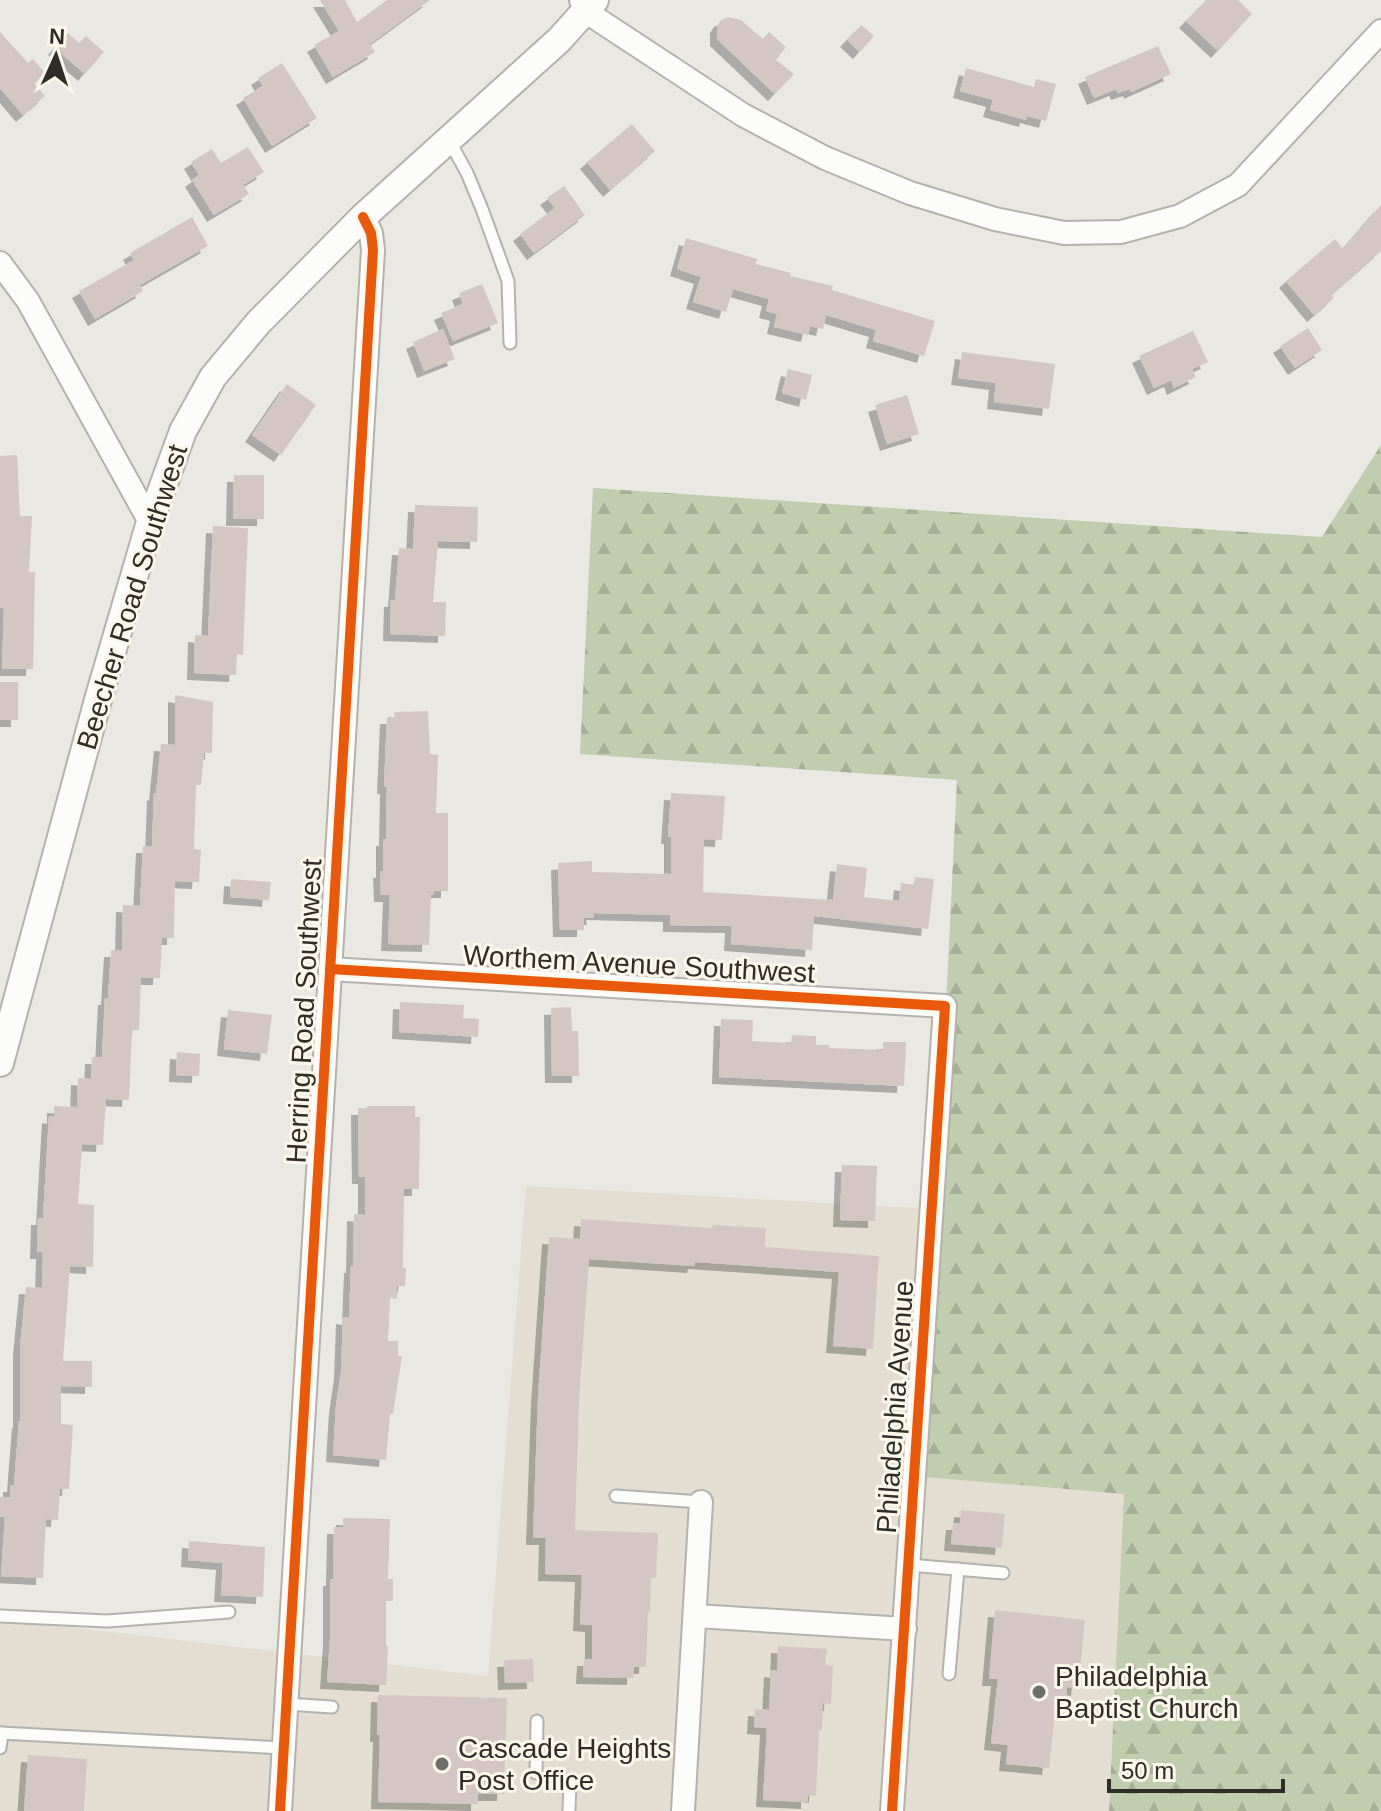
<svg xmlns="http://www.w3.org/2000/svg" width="1381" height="1811" font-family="Arial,sans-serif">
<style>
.built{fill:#e3ded1}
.forest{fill:url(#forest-firs)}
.building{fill:#d4c7c3;filter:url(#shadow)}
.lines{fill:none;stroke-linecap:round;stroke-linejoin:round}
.service-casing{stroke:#b4b2ad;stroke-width:15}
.minor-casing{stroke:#b4b2ad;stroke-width:26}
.tertiary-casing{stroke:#b4b2ad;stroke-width:30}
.service{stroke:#fcfcfb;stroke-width:11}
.minor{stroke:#fcfcfb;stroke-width:22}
.tertiary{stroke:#fcfcfb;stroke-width:26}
.cycleway-casing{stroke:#fcf7eb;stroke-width:15}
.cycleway{stroke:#e8590c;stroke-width:10}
.poi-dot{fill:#706e69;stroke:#fcf7eb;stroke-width:3}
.labels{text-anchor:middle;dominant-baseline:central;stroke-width:6;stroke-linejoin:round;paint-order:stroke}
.street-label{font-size:28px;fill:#2f2d28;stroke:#fcf7eb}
.poi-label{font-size:28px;fill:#2f2d28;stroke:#fcf7eb;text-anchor:start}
</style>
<defs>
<pattern id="forest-firs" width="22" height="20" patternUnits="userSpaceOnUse" patternTransform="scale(2)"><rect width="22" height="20" fill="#c0cdae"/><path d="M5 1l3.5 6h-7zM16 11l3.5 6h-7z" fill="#a5b096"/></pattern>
<filter id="shadow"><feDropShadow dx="-7" dy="7" stdDeviation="0" flood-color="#0004"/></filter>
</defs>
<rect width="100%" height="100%" fill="#eae8e2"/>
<path class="built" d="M526,1186L936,1209L923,1477L1124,1494L1109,1811H0V1619L488,1676Z"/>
<path class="forest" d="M1381,445V1811H1109L1124,1494L923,1477L957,780L580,754L593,488L1322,537Z"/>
<g class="building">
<path d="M320,0H345L357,22L387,0H430L370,44L375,52L333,77L314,45L339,31Z"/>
<path d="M1206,0H1238L1252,14L1218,51L1186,21Z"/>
<path d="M728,17L741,20L763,39L769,32L786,47L776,60L794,74L775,94L717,39V26L721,20Z"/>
<path d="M861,25L874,36L860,52L847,40Z"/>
<path d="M0,32L28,63L33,59L45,73L34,83L45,96L23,115L0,88Z"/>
<path d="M68,33L79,43L86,36L104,52L85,74L55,48Z"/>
<path d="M1158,46L1171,74L1131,92L1130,89L1118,93L1116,89L1094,98L1085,77Z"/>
<path d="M282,63L317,118L272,146L243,98L263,86L258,78Z"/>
<path d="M966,68L1034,87L1036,79L1056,84L1046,121L1027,116L1026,120L990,110L993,100L960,91Z"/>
<path d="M632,124L655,151L610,190L587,162Z"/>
<path d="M248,147L264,172L243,185L249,194L214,215L192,180L199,175L191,162L212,149L221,163Z"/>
<path d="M564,186L585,215L534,253L520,234L555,208L547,198Z"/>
<path d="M1381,205V251L1331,295L1334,298L1314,315L1286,281L1335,239L1343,249Z"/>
<path d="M192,217L208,246L140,285L143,291L95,319L79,291L134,260L130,253Z"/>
<path d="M686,238L757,259L756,264L791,273L790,276L833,286L832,290L935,321L924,356L873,341L876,330L826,315L823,329L810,326L808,335L774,327L777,314L766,311L769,299L733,289L726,312L693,302L701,277L677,269Z"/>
<path d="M482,284L498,323L453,341L441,313L463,304L459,293Z"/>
<path d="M1308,328L1322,350L1295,368L1280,346Z"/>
<path d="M443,329L455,359L424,371L413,342Z"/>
<path d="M1193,331L1208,362L1192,369L1196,377L1174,388L1171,380L1154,388L1139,356Z"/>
<path d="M962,352L1055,364L1049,409L994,402L996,383L958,378Z"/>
<path d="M788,369L812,375L806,400L782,393Z"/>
<path d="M287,384L316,405L281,455L252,435Z"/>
<path d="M907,395L919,434L887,444L875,405Z"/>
<path d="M17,455L20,516H32L29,572H35L33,669H2L4,608H0V456Z"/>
<path d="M234,475H264V519H233Z"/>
<path d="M415,505L478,507L477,542L438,541L433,602H446L445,636L390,634L391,600H395L399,548L413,549Z"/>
<path d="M213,526L248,528L243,655L237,654L236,675L194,673L195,635L208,636Z"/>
<rect x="0" y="682" width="18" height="38"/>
<path d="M175,695L213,702L212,753H204L201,785H196L194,849L201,850L199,882L175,881L174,938H162L160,978H141L139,1030H132L129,1100L106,1099L103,1145L82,1144L78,1204L94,1205L93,1267L70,1266L63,1361H92V1387L61,1386V1424L73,1425L69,1489H60L58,1520L46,1519L43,1578L1,1576L5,1517H0V1497H10V1485H14L19,1421H20V1348L26,1287L42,1288L43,1252H37L38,1218H43L49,1116L54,1117V1106L77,1107L78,1078L91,1079L92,1057H102L105,998H108L111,950H122L123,905L140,906L143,846H152L154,793L156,794L161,744L175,745Z"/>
<path d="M428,711L430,754L438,755L436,813H448V891H434L433,895H431L429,945L388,944L390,895H381L380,871H383V839H386L387,787H384L387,717H395L394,712Z"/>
<path d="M671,793L725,796L722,840L704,839L703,892L833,900L837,864L867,868L864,897L899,901L901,883L914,885L915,877L934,879L928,929L814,916L812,950L731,944L732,926L670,925V915L593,913L594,918H584V930H560L558,863L592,861V872L671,874V837H668Z"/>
<path d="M231,879L271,882L269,900L230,897Z"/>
<path d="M400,1002L464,1005L463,1018L479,1019L478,1037L399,1032Z"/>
<path d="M571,1007L572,1031H578L579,1076H552L551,1008Z"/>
<path d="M228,1010L272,1015L267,1054L224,1049Z"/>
<path d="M721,1019L753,1020L752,1041L791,1043L792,1035L816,1036V1045H829V1048L883,1050V1042H906L904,1086L719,1077Z"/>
<path d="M177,1052L200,1054L199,1076L176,1075Z"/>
<path d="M367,1106H415V1117H420L419,1189H404L403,1268H406L405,1286H397V1299L390,1298L388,1341H398V1356H402L393,1414H390L386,1460L333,1455L336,1406L341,1372L343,1317L349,1318L351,1266H353L354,1214L365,1215V1177H359L358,1108H367Z"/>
<path d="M842,1165L877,1166L875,1221L840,1220Z"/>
<path d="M581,1219L712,1228L713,1225L766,1228L765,1247L879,1256L873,1349L833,1346L839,1272L695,1262L694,1266L589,1259L579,1400L575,1530L658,1533L656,1578H651L650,1613L648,1612L646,1667H634V1678L583,1677L584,1659H592V1625L580,1624L582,1575L545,1574L546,1538H533L538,1397L549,1237L580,1239Z"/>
<path d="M961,1510L1005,1514L1002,1548L951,1544L953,1523H960Z"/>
<path d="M343,1518L390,1519L388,1579H393V1601H386V1646H388L386,1685L327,1682L330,1639V1579H333L334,1527H343Z"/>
<path d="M189,1541L265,1547L263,1597L221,1595L223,1563L188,1560Z"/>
<path d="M995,1610L1085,1620L1078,1689L1067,1687L1066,1697L1057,1696L1049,1768L1006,1764L1008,1745L991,1743L998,1679H989Z"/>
<path d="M778,1646L827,1649L825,1665L833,1666L831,1704L823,1703L822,1730H819L816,1796L808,1795V1802L763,1800L767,1728L754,1727L755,1709L769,1710L771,1670L777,1671Z"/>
<path d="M533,1659L534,1682L505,1683L504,1660Z"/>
<path d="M378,1695L507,1698L504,1794H478V1804L378,1802L380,1735H377Z"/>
<path d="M28,1755L87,1759L84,1811H24Z"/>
</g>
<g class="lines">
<g class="service-casing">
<g id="service">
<path d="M449,140L467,173L482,209L508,281L510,343"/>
<path d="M616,1496L701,1502"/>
<path d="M909,1565L1003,1573"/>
<path d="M0,1616L107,1621L229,1612"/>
<path d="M949,1674L958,1569"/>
<path d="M287,1704L332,1707"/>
<path d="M0,1733L284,1748"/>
<path d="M0,1748L2,1733"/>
<path d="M536,1773L537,1721"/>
<path d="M569,1811L570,1780"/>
</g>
</g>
<g class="minor-casing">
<g id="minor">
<path d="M581,0L585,11L743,115L825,158L910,193L995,219L1064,233L1121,232L1180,216L1238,185L1381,31"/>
<path d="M0,263L28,301L150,522"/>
<path d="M330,969L945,1006L892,1811"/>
<path d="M696,1616L905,1629"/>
<path d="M280,1811L373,250L371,233L363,217"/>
<path d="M683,1811L701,1502"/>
</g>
</g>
<g class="tertiary-casing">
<path id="tertiary" d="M0,1063L98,700L150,522L183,431L213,377L258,323L363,217L559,40L595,0"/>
</g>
<use href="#service" class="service"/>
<use href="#minor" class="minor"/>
<use href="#tertiary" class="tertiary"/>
<g class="cycleway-casing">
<g id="cycleway">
<path d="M330,969L945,1006L892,1811"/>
<path d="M280,1811L373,250L371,233L363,217"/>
</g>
</g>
<use href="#cycleway" class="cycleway"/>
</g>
<g class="poi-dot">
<circle cx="1039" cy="1692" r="8"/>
<circle cx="442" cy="1764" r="8"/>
</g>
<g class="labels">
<g class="street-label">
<text transform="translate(132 597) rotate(-73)">Beecher Road Southwest</text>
<text transform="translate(639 964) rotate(3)">Worthem Avenue Southwest</text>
<text transform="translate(304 1011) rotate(-87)">Herring Road Southwest</text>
<text transform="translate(895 1407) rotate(-86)">Philadelphia Avenue</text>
</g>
<g class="poi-label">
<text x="1055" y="1676">Philadelphia<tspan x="1055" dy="32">Baptist Church</tspan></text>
<text x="458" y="1748">Cascade Heights<tspan x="458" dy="32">Post Office</tspan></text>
</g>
</g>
<g transform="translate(56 56) rotate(3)" stroke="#fcf7eb" stroke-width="6" paint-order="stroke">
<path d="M0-6L14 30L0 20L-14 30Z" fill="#2f2d28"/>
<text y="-12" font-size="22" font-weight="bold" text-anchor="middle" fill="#2f2d28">N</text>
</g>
<path d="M1109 1779v12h174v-12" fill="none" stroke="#2f2d28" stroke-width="4"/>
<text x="1121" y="1779" font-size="24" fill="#2f2d28" stroke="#fcf7eb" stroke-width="6" paint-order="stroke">50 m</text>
</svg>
